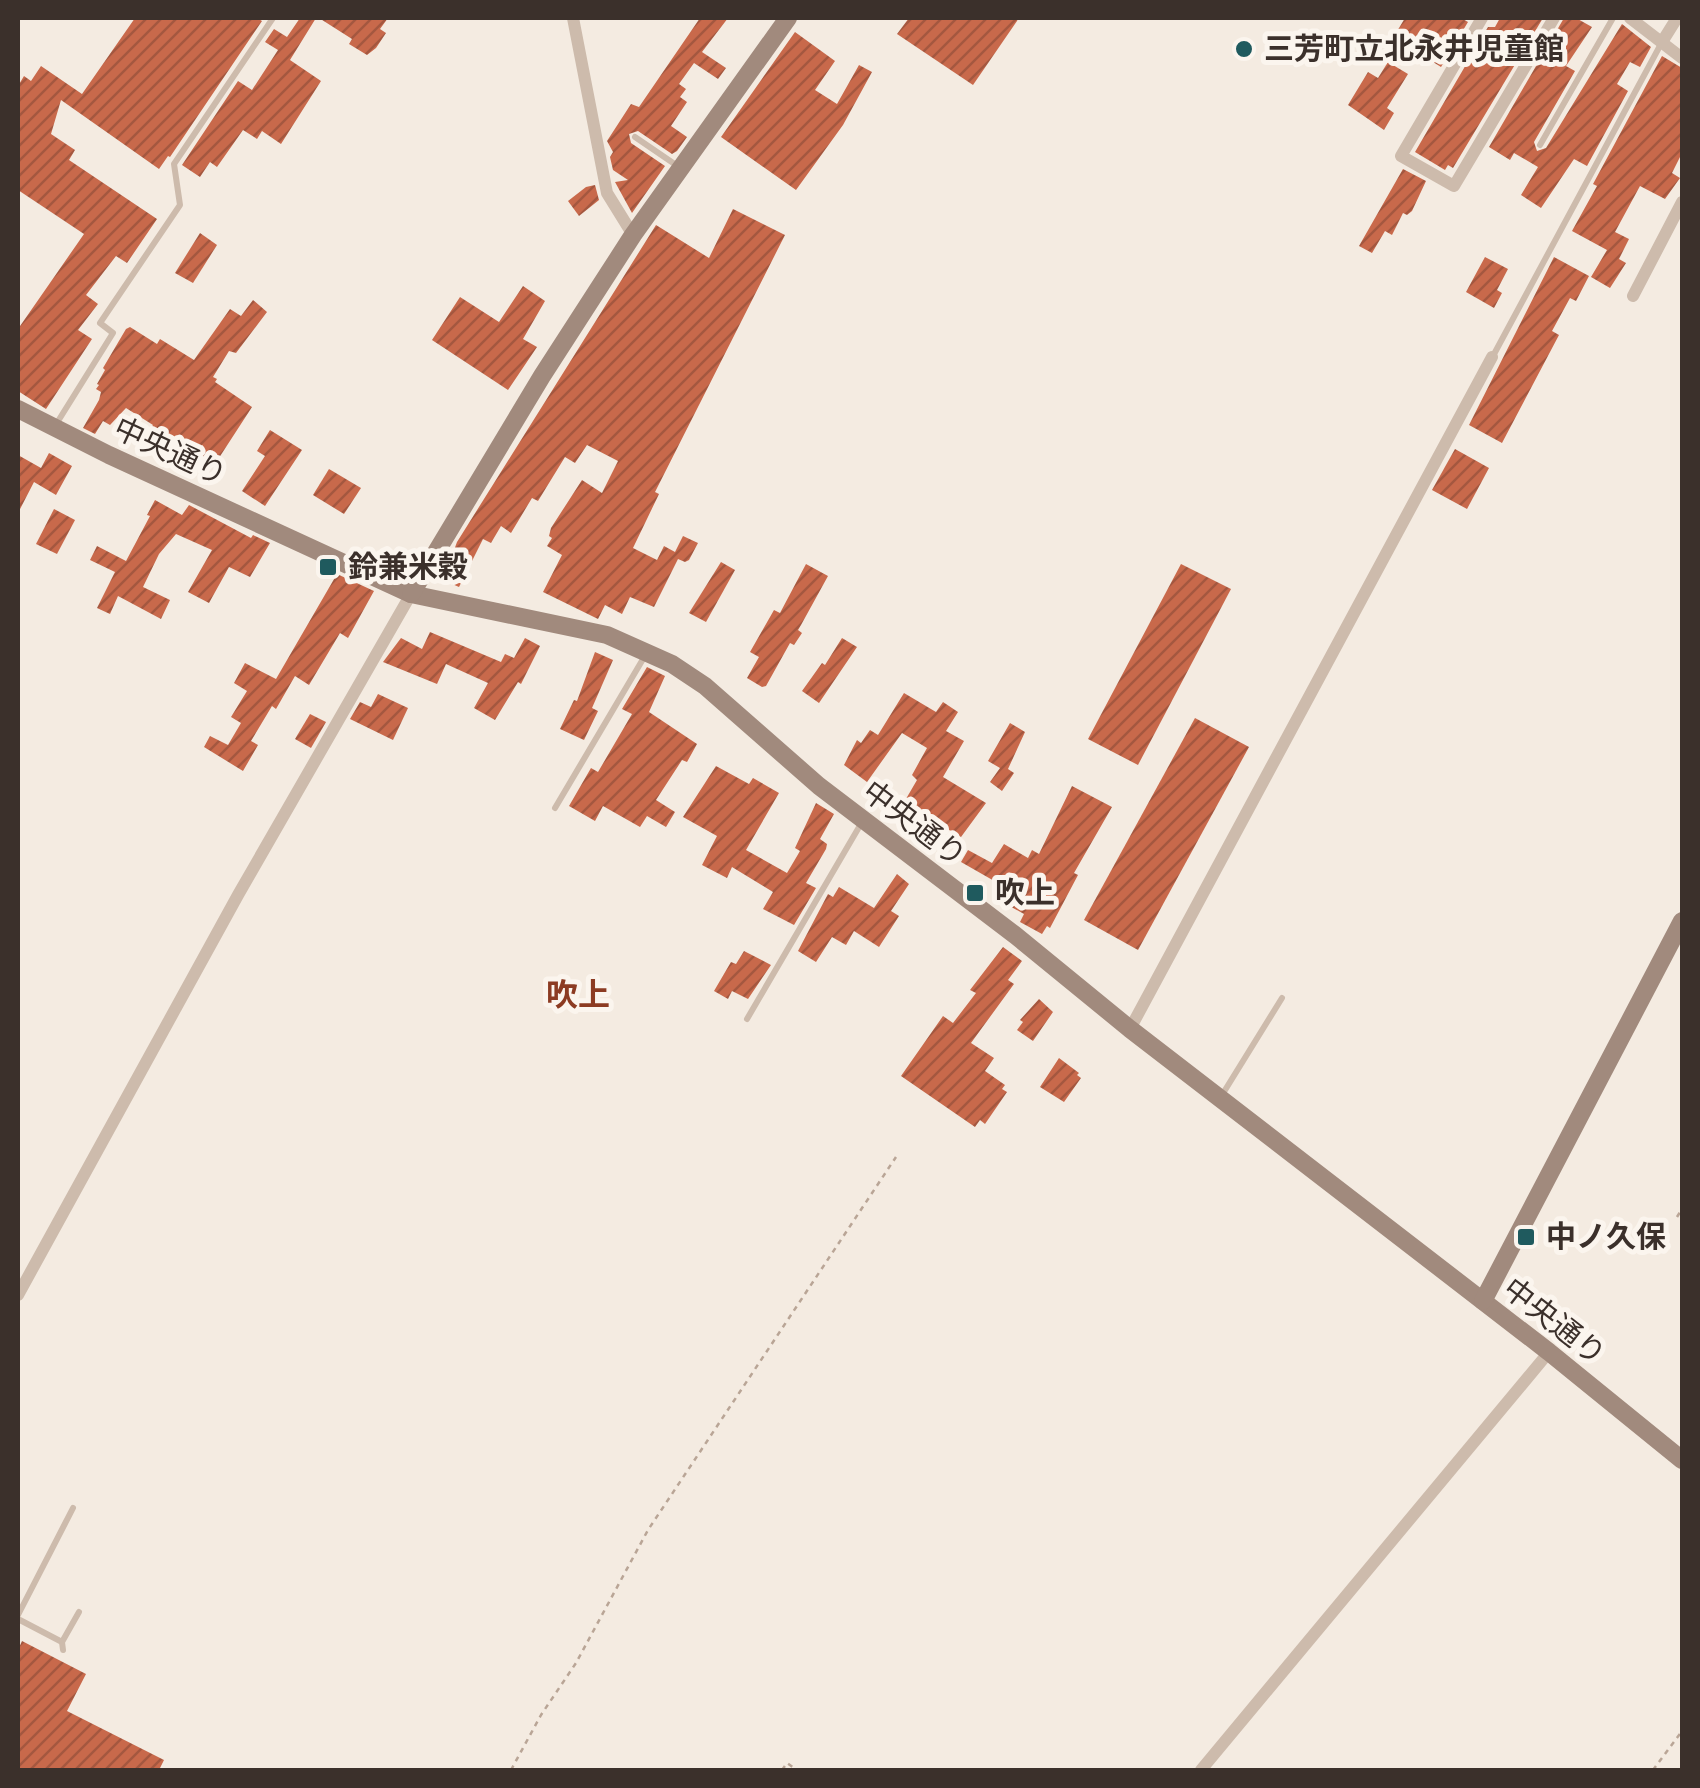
<svg xmlns="http://www.w3.org/2000/svg" width="1700" height="1788" font-family="Signika,'Noto Sans JP',sans-serif">
<style>
.building{fill:url(#building-hatch)}
.lines{fill:none;stroke-linecap:round;stroke-linejoin:round}
.path{stroke:#b9a596;stroke-width:2.5;stroke-dasharray:5 5;stroke-linecap:butt}
.lane{stroke:#cdbbac;stroke-width:6}
.street{stroke:#cdbbac;stroke-width:12}
.secondary{stroke:#a18a7d;stroke-width:18}
.poi-dot{fill:#1f5a5e;stroke:#fbf5ee;stroke-width:4}
.labels{text-anchor:middle;dominant-baseline:central;stroke-width:10;stroke-linejoin:round;paint-order:stroke}
.poi-label{font-size:30px;font-weight:bold;fill:#3b302b;stroke:#fbf5ee;text-anchor:start}
.street-label{font-size:30px;fill:#3b302b;stroke:#fbf5ee}
.neighbourhood-label{font-size:32px;font-weight:bold;fill:#8c3b22;stroke:#fbf5ee}
</style>
<defs>
<pattern id="building-hatch" width="6" height="6" patternUnits="userSpaceOnUse" patternTransform="scale(2.5)"><rect width="6" height="6" fill="#c8694b"/><path d="M-1 1l2-2M0 6l6-6M5 7l2-2" fill="none" stroke="#a4573f"/></pattern>
</defs>
<rect width="100%" height="100%" fill="#f4ebe1"/>
<g class="building">
<path d="M135,18H257L262,21L170,157L168,156L159,169L61,100L51,134L75,150L69,160L157,219L127,263L116,256L86,295L98,304L78,330L92,339L46,409L18,391V329L84,234L18,190V86L24,76L31,81L41,66L82,94Z"/>
<path d="M300,18H316L290,60L321,81L281,144L262,131L257,139L243,130L217,167L210,162L200,177L182,165L238,81L252,90L278,50L265,42L274,29L287,37Z"/>
<path d="M319,18H388L380,29L386,33L376,48L367,55L349,44L352,39Z"/>
<path d="M700,18H728L702,52L726,68L718,79L694,63L679,84L686,89L680,97L687,102L671,126L687,137L677,151L672,154L638,131L629,134L631,143L665,166L632,213L615,182L628,180L613,170L610,157L613,152L607,141L631,104L639,107Z"/>
<path d="M909,18H1019L973,85L897,34Z"/>
<path d="M1405,18H1461L1468,22L1441,67L1422,55L1424,51L1396,33Z"/>
<path d="M1500,18H1543L1453,168L1448,165L1445,170L1415,152L1488,27H1495Z"/>
<path d="M1564,18H1576L1592,27L1566,66L1575,71L1534,142L1537,151L1546,148L1622,24L1651,47L1640,67L1630,62L1617,84L1628,91L1587,166L1574,159L1541,208L1521,195L1538,167L1514,153L1510,160L1489,147Z"/>
<path d="M795,32L835,61L815,90L837,104L859,65L872,72L843,125L796,190L721,137Z"/>
<path d="M1662,56L1682,68V153L1672,173L1680,178L1665,199L1640,186L1615,232L1629,239L1619,259L1626,263L1610,288L1591,277L1607,250L1572,231L1597,186L1593,184Z"/>
<path d="M1388,62L1408,74L1387,108L1394,113L1384,130L1348,105L1368,72L1378,78Z"/>
<path d="M1403,169L1426,181L1412,211L1407,215L1403,213L1392,235L1385,231L1372,253L1359,246Z"/>
<path d="M595,185L599,200L579,216L568,201L586,187Z"/>
<path d="M733,209L785,235L655,492L659,494L633,548L657,560L664,546L675,552L683,536L698,543L689,560L685,562L678,559L654,607L630,597L622,614L605,605L598,619L543,592L562,555L547,546L552,538L549,536L551,528L582,480L602,493L618,461L587,445L575,463L565,457L538,501L532,498L511,533L501,526L491,543L483,539L459,587L443,580L457,542L656,225L709,258Z"/>
<path d="M200,233L217,245L193,283L175,273Z"/>
<path d="M1485,257L1508,269L1497,290L1502,293L1494,308L1466,292Z"/>
<path d="M1554,257L1589,276L1576,301L1570,298L1552,331L1559,335L1502,443L1469,425Z"/>
<path d="M523,286L545,301L523,339L537,347L508,390L432,340L460,297L499,322Z"/>
<path d="M253,300L267,312L236,353L229,351L213,377L217,379L215,382L252,407L215,464L178,440L176,444L151,428L153,425L126,408L110,425L103,421L95,434L83,428L99,400L101,392L96,389L99,385L97,384L105,370L103,368L126,329L130,327L157,344L160,339L194,360L230,309L241,316Z"/>
<path d="M270,430L302,450L265,506L242,491L265,456L257,451Z"/>
<path d="M1455,449L1489,468L1467,509L1432,490Z"/>
<path d="M49,453L72,466L56,495L34,482L18,513V455L41,468Z"/>
<path d="M329,469L361,488L344,514L313,495Z"/>
<path d="M155,500L182,515L189,505L251,538L253,535L270,543L250,577L229,567L209,603L188,592L212,550L176,534L159,554L143,587L170,600L161,619L118,596L110,614L97,608L115,572L90,560L97,546L126,561L150,516L147,515Z"/>
<path d="M54,509L75,520L57,554L36,544Z"/>
<path d="M721,562L735,570L706,622L689,613Z"/>
<path d="M806,564L828,576L801,625L798,630L802,633L794,645L790,643L766,686L762,687L747,678L759,657L750,652L774,610L780,613Z"/>
<path d="M1181,564L1231,589L1138,765L1088,739Z"/>
<path d="M337,574L374,591L348,638L340,633L309,685L295,676L276,709L272,706L251,741L258,745L243,771L204,747L210,736L228,745L241,723L231,717L247,691L234,683L245,663L276,679Z"/>
<path d="M430,632L501,662L505,654L514,658L525,638L540,646L521,684L518,682L495,720L474,708L488,683L446,664L437,684L383,662L401,638L422,649Z"/>
<path d="M842,638L857,647L819,703L802,691L822,663L825,665Z"/>
<path d="M595,652L613,660L592,708L598,711L584,740L560,729L574,700L577,701Z"/>
<path d="M647,667L665,676L649,712L697,744L687,762L682,760L656,800L675,812L666,827L647,816L640,827L603,806L595,821L569,806L591,768L598,772L632,714L622,709Z"/>
<path d="M904,693L936,712L943,702L958,712L946,731L964,741L943,777L986,803L961,837L924,815L916,828L896,816L917,780L912,775L927,748L902,733L867,782L844,765L857,740L861,743L870,730L878,735Z"/>
<path d="M378,694L408,708L393,740L350,719L360,702L371,707Z"/>
<path d="M310,714L326,722L311,748L295,739Z"/>
<path d="M1195,718L1249,747L1138,950L1084,920Z"/>
<path d="M1010,723L1025,732L1008,769L1014,773L1002,791L990,782L1000,768L988,761Z"/>
<path d="M716,766L749,784L753,778L779,793L746,850L787,873L800,851L795,848L816,803L834,814L820,839L827,844L826,849L806,883L816,888L794,925L763,909L773,892L732,867L727,878L702,865L717,836L683,817Z"/>
<path d="M1072,786L1112,807L1074,873L1078,875L1050,928L1047,926L1042,934L1020,922L1024,914L1004,903L1010,890L961,862L968,850L992,863L1004,844L1028,858L1032,850L1039,854Z"/>
<path d="M897,874L909,884L891,911L899,916L879,947L854,931L846,945L832,937L816,962L798,951L828,894L833,897L839,887L874,908Z"/>
<path d="M1003,947L1022,961L1008,980L1014,984L971,1043L994,1058L985,1071L1005,1085L1002,1089L1007,1092L985,1124L980,1120L975,1127L901,1076L943,1016L953,1023L976,993L970,990Z"/>
<path d="M744,951L771,965L748,999L732,991L728,999L714,991L731,962L736,964Z"/>
<path d="M1039,999L1053,1012L1033,1041L1017,1030L1023,1022L1020,1020Z"/>
<path d="M1059,1058L1079,1073L1077,1075L1081,1078L1064,1102L1040,1087Z"/>
<path d="M22,1641L86,1674L67,1711L164,1760L159,1770H18V1650Z"/>
</g>
<g class="lines">
<g class="path">
<path d="M1677,1217L1682,1209"/>
<path d="M511,1770L541,1715L576,1663L648,1530L896,1157"/>
<path d="M782,1770L787,1763L797,1770"/>
<path d="M1653,1770L1682,1731"/>
</g>
<g class="lane">
<path d="M635,137L679,167"/>
<path d="M1540,145L1613,18"/>
<path d="M1493,356L1662,42"/>
<path d="M55,426L113,333L100,323L180,205L174,164L273,18"/>
<path d="M555,808L646,654"/>
<path d="M747,1019L862,822"/>
<path d="M1222,1095L1282,998"/>
<path d="M18,1615L73,1508"/>
<path d="M18,1619L62,1642"/>
<path d="M63,1650L62,1642L79,1612"/>
</g>
<g class="street">
<path d="M573,18L607,193L633,235"/>
<path d="M1482,18L1401,156L1454,186L1554,18"/>
<path d="M1630,18L1682,58"/>
<path d="M1662,42L1677,18"/>
<path d="M1633,296L1682,202"/>
<path d="M1130,1029L1492,357"/>
<path d="M18,1295L238,895L411,594"/>
<path d="M1201,1770L1549,1352"/>
</g>
<g class="secondary">
<path d="M18,409L109,455L411,594L607,635L672,664L705,686L819,786L1015,935L1130,1029L1549,1352L1682,1460"/>
<path d="M411,594L542,376L633,235L788,18"/>
<path d="M1483,1301L1682,921"/>
</g>
</g>
<g class="poi-dot">
<circle cx="1244" cy="49" r="10"/>
<rect x="318" y="557" width="20" height="20" rx="5"/>
<rect x="965" y="883" width="20" height="20" rx="5"/>
<rect x="1516" y="1227" width="20" height="20" rx="5"/>
</g>
<g class="labels">
<g class="poi-label">
<text x="1264" y="49">三芳町立北永井児童館</text>
<text x="348" y="567">鈴兼米穀</text>
<text x="995" y="893">吹上</text>
<text x="1546" y="1237">中ノ久保</text>
</g>
<g class="street-label">
<text transform="translate(170 452) rotate(25)">中央通り</text>
<text transform="translate(914 824) rotate(37)">中央通り</text>
<text transform="translate(1554 1322) rotate(38)">中央通り</text>
</g>
<g class="neighbourhood-label">
<text x="578" y="995">吹上</text>
</g>
</g>
<rect width="1700" height="1788" fill="none" stroke="#3b302b" stroke-width="40"/>
</svg>
